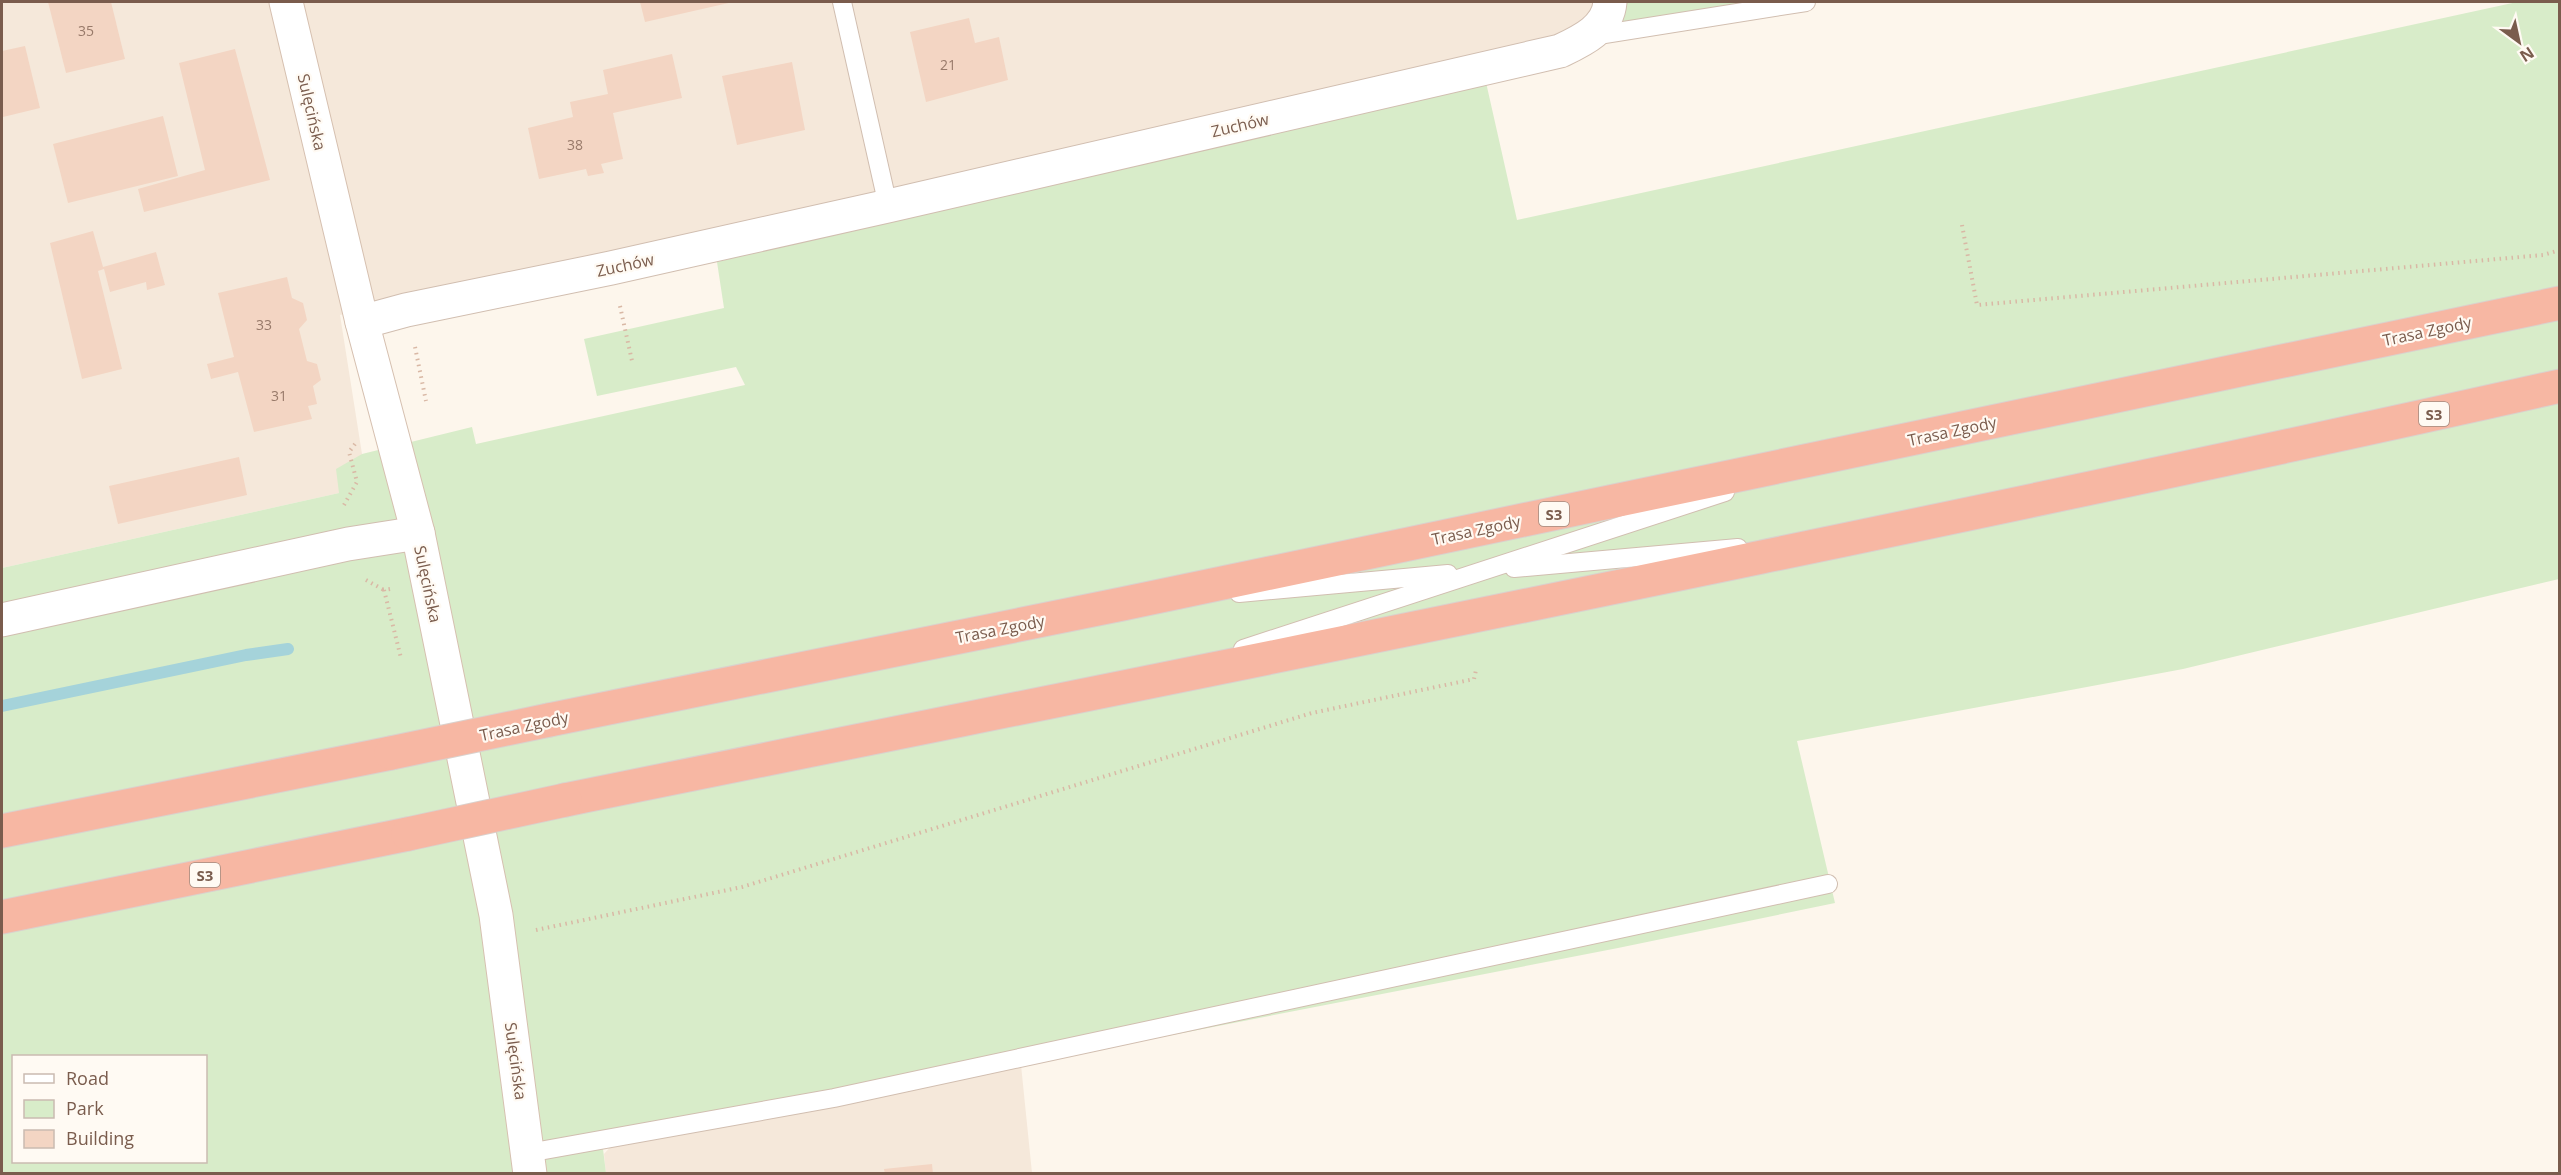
<svg xmlns="http://www.w3.org/2000/svg" width="2561" height="1175" font-family="'Open Sans',sans-serif">
<style>
.residential{fill:#f5e8da}
.green{fill:#d8ecc9;fill-rule:evenodd}
.lines{fill:none;stroke-linecap:round;stroke-linejoin:round}
.stream{stroke:#a5d3da;stroke-width:12}
.building{fill:#f3d5c3}
.lane-casing{stroke:#d1beb0;stroke-width:20}
.street-casing{stroke:#d1beb0;stroke-width:35}
.secondary-casing{stroke:#d6c0b0;stroke-width:35}
.highway-casing{stroke:#dad1cd;stroke-width:35}
.path{stroke:#d9b8a5;stroke-width:4;stroke-dasharray:1.5 4.5;stroke-linecap:butt}
.lane{stroke:#fff;stroke-width:18}
.street{stroke:#fff;stroke-width:33}
.secondary{stroke:#fff;stroke-width:33}
.highway{stroke:#f7b7a3;stroke-width:33}
.highway-bridge-casing{stroke:#dad1cd;stroke-width:35;stroke-linecap:butt}
.highway-bridge{stroke:#f7b7a3;stroke-width:33}
.labels{text-anchor:middle;dominant-baseline:central;stroke-width:4.5;stroke-linejoin:round;paint-order:stroke}
.number-label{font-size:14px;fill:#987a6a}
.shield{fill:#fffaf3;stroke:#a28b7f;stroke-width:1.5}
.shield-label{font-size:15px;font-weight:bold;fill:#7a5c4d}
.street-label{font-size:16px;fill:#7a5c4d;stroke:#fffaf3}
</style>
<rect width="100%" height="100%" fill="#fdf6ec"/>
<g class="residential">
<path d="M2,2H1622L1614,28L430,291L340,315L362,454L339,493L2,568Z"/>
<path d="M1021,1065L1032,1173L606,1174L604,1154L613,1144Z"/>
</g>
<g class="green">
<path d="M1622,2H1751L1614,28Z"/>
<path d="M2517,2H2559V579L2183,669L1797,741L1835,903L1618,948L613,1144L602,1141L606,1173H2V568L339,493L336,469L362,454L472,427L476,444L745,385L736,367L597,396L584,339L724,308L717,262L1483,69L1517,220ZM14,1056H206V1162H14Z"/>
</g>
<g class="lines">
<path class="stream" d="M2,706L246,655L288,649"/>
</g>
<g class="building">
<path d="M48,2H111L125,59L66,73Z"/>
<path d="M640,2H733L645,22Z"/>
<path d="M969,18L975,43L999,37L1008,80L926,102L910,32Z"/>
<path d="M25,46L40,108L3,117L2,51Z"/>
<path d="M235,49L270,180L144,212L138,189L205,170L179,63Z"/>
<path d="M672,54L682,98L613,113L623,159L601,164L604,173L588,176L586,169L539,179L528,128L573,117L570,102L608,94L603,70Z"/>
<path d="M792,62L805,130L737,145L722,76Z"/>
<path d="M163,116L178,176L68,203L53,144Z"/>
<path d="M93,231L103,267L156,252L165,285L147,290L146,282L110,292L104,269L98,271L122,369L82,379L50,243Z"/>
<path d="M287,277L292,298L303,303L307,320L299,329L307,361L317,364L321,380L313,386L317,404L308,406L312,419L254,432L238,372L211,379L207,364L234,357L218,293Z"/>
<path d="M239,457L247,495L118,524L109,486Z"/>
<path d="M932,1164L933,1174H885L884,1169Z"/>
</g>
<g class="lines">
<g class="lane-casing">
<g id="lane">
<path d="M842,2L888,206"/>
<path d="M1592,36L1806,2"/>
<path d="M1514,568L1738,548"/>
<path d="M1239,593L1448,574"/>
<path d="M1243,649L1725,492"/>
<path d="M528,1153L834,1098L1828,884"/>
</g>
</g>
<g class="street-casing">
<g id="street">
<path d="M362,322L406,310L611,268L888,206L1560,51C1581,41 1608,29 1610,2"/>
<path d="M2,620L348,544L418,533"/>
</g>
</g>
<g class="secondary-casing">
<path id="secondary" d="M286,2L362,322L418,533L496,915L530,1174"/>
</g>
<g class="highway-casing">
<g id="highway">
<path d="M549,720L1122,604L2560,303"/>
<path d="M565,800C1230,665 1897,534 2560,386"/>
<path d="M2,831L391,753"/>
<path d="M2,917L408,834"/>
</g>
</g>
<g class="path">
<path d="M1962,225L1977,305L2543,255L2560,250"/>
<path d="M620,306L632,361"/>
<path d="M415,347L426,401"/>
<path d="M344,505L357,482L349,452L355,444"/>
<path d="M366,580L384,590"/>
<path d="M390,589L384,590L401,658"/>
<path d="M536,930L742,887L1312,713L1474,679L1476,670"/>
</g>
<use href="#lane" class="lane"/>
<use href="#street" class="street"/>
<use href="#secondary" class="secondary"/>
<use href="#highway" class="highway"/>
<g class="highway-bridge-casing">
<g id="highway-bridge">
<path d="M391,753L549,720"/>
<path d="M408,834L565,800"/>
</g>
</g>
<use href="#highway-bridge" class="highway-bridge"/>
</g>
<g class="labels">
<g class="number-label">
<text x="86" y="30">35</text>
<text x="948" y="64">21</text>
<text x="575" y="144">38</text>
<text x="264" y="324">33</text>
<text x="279" y="395">31</text>
</g>
<g class="shield">
<rect x="2419" y="402" width="30" height="24" rx="4.5"/>
<rect x="1539" y="502" width="30" height="24" rx="4.5"/>
<rect x="190" y="863" width="30" height="24" rx="4.5"/>
</g>
<g class="shield-label">
<text x="2434" y="414">S3</text>
<text x="1554" y="514">S3</text>
<text x="205" y="875">S3</text>
</g>
<g class="street-label">
<text transform="translate(312 112) rotate(77)">Sulęcińska</text>
<text transform="translate(1240 125) rotate(-13)">Zuchów</text>
<text transform="translate(625 265) rotate(-12)">Zuchów</text>
<text transform="translate(2427 331) rotate(-12)">Trasa Zgody</text>
<text transform="translate(1952 431) rotate(-12)">Trasa Zgody</text>
<text transform="translate(1476 530) rotate(-12)">Trasa Zgody</text>
<text transform="translate(428 584) rotate(78)">Sulęcińska</text>
<text transform="translate(1000 629) rotate(-11)">Trasa Zgody</text>
<text transform="translate(524 726) rotate(-12)">Trasa Zgody</text>
<text transform="translate(516 1061) rotate(82)">Sulęcińska</text>
</g>
</g>
<rect width="2561" height="1175" fill="none" stroke="#7a5c4d" stroke-width="6"/>
<rect x="12" y="1055" width="195" height="108" fill="#fffaf3" stroke="#cabbb1" stroke-width="1.5"/>
<rect x="24" y="1074" width="30" height="9" fill="#ffffff" stroke="#cabbb1" stroke-width="1.5"/>
<text x="66" y="1085" font-size="18" fill="#7a5c4d">Road</text>
<rect x="24" y="1100" width="30" height="18" fill="#d8ecc9" stroke="#cabbb1" stroke-width="1.5"/>
<text x="66" y="1115" font-size="18" fill="#7a5c4d">Park</text>
<rect x="24" y="1130" width="30" height="18" fill="#f3d5c3" stroke="#cabbb1" stroke-width="1.5"/>
<text x="66" y="1145" font-size="18" fill="#7a5c4d">Building</text>
<g transform="translate(2519 42) rotate(147)" stroke="#fffaf3" stroke-width="4.5" paint-order="stroke">
<path d="M0-4.5L10 22L0 15L-10 22Z" fill="#7a5c4d"/>
<text y="-9" font-size="16" font-weight="bold" text-anchor="middle" fill="#7a5c4d">N</text>
</g>
</svg>
